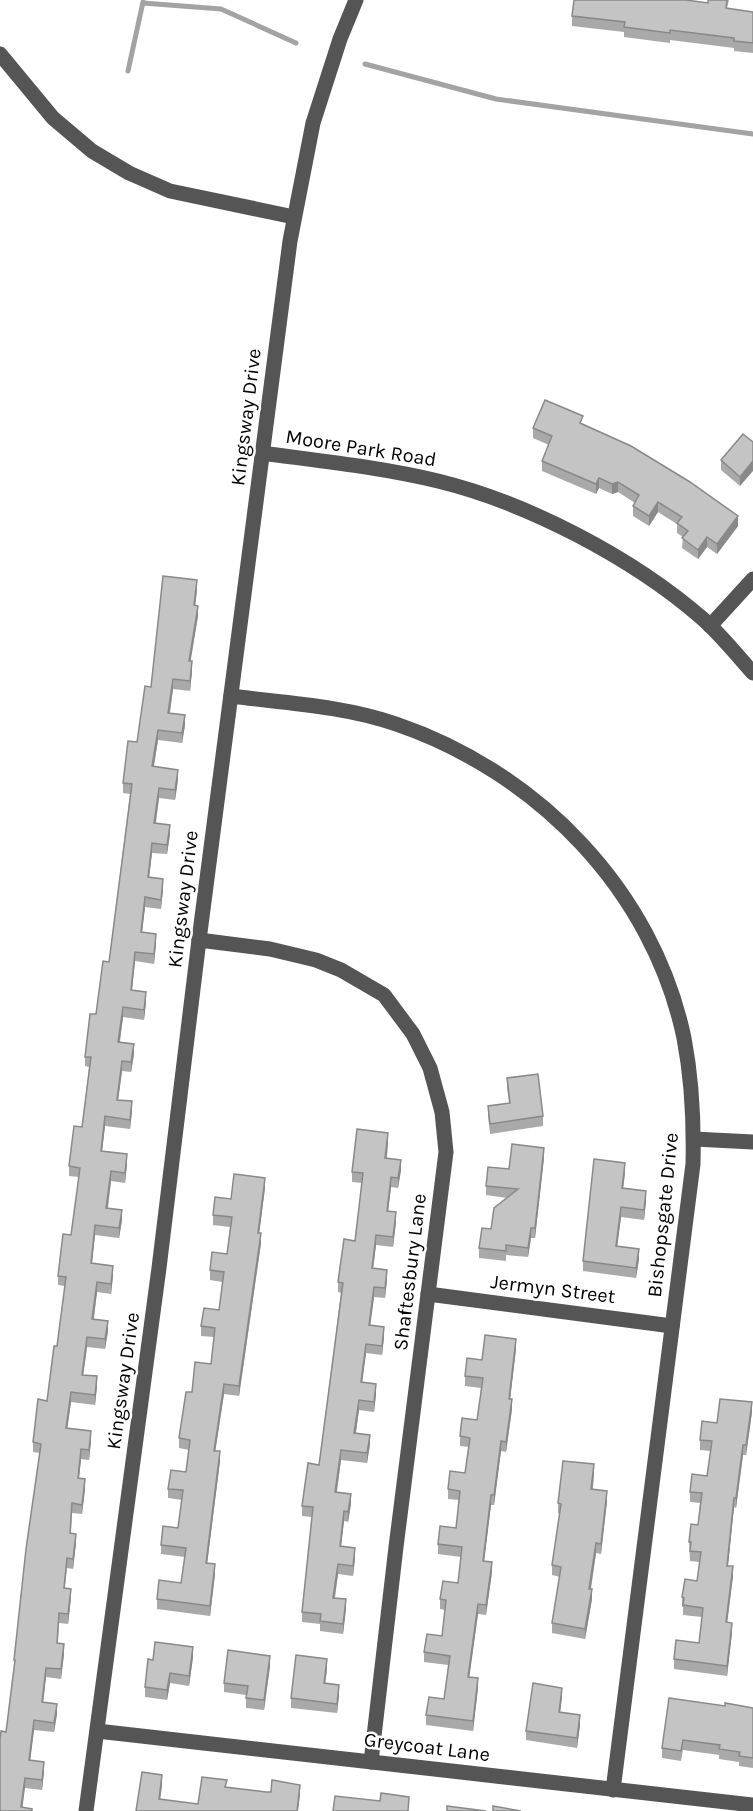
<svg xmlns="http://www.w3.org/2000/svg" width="753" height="1811" font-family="Karla,sans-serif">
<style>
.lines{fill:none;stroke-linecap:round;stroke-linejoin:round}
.stream{stroke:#a3a3a3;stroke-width:5}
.minor{stroke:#555;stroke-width:15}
.wall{fill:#a9a9a9}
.shaded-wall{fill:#898989}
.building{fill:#c4c4c4;stroke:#898989;stroke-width:1.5}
.labels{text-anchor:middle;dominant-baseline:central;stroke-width:5;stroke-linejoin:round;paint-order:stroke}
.street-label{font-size:20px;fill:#000;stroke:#fff}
</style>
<rect width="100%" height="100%" fill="#fff"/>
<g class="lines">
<g class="stream">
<path d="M143,3L221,9L296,43"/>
<path d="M365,64L496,99L753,134"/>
<path d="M128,71L143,2"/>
</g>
<g class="minor">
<path d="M0,54L53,118L92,151L129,173L170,191L294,217"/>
<path d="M262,453C321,461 380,467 438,481C528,503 633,558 703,619C721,635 737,655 753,673"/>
<path d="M710,626L753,579"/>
<path d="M231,696C286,703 344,706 396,724C537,772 653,890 684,1038C692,1080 694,1121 693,1164L613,1790"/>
<path d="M199,940L270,949L316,960L341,970L384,995L413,1034L430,1068L442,1112L446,1152L396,1547L371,1762"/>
<path d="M694,1139L753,1142"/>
<path d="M428,1294L672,1326"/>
<path d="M97,1731L753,1805"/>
<path d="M86,1811L159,1268L199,940L290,241L313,123L340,39L356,0"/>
</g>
</g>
<g class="wall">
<path d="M729,0L727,8L753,12V53L734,51V48L670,40V43L624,37V32L572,26V16L708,3Z"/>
<path d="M583,425L738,526L717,554L707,547L698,559L682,548L683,537L677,533V524L658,512L649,526L633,516V506L635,503L618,492L612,494L599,488L596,494L542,471V461L549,445L533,438V428Z"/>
<path d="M753,442L740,486L721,470V460Z"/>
<path d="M197,590L195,606L198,616L190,661L192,671L190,691L173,689L170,713L185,725L182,743L158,740L154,766L178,780L175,800L159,798L156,823L170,834L167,854L152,853L149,877L163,889L161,909L145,907L142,932L156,944L154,964L135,961L132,990L146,1002L144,1020L123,1017L120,1042L134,1054L131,1072L122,1071L118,1100L132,1111L130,1129L105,1126L102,1151L127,1164L125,1183L111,1181L108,1208L122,1220L119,1238L95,1235L92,1263L113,1276L111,1294L97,1292L94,1319L108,1331L105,1349L87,1347L83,1375L97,1386L95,1405L71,1402L67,1428L91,1441L89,1460L81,1459L79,1478L85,1489L82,1514L72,1513L71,1533L76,1543L73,1569L67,1568L65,1588L71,1598L68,1624L59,1623L58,1643L64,1654L61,1679L46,1677L43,1703L57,1714L54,1732L34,1730L30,1760L44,1772L42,1790L25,1788L0,1811L6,1732L14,1669V1660L40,1453L33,1452V1442L47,1401L57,1346L65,1286L58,1285V1276L71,1235L79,1177L69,1176V1166L82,1127L89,1067L85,1066V1057L109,962L130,794L123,793V783L137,742L151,687Z"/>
<path d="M507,1078L543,1116V1126L490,1134L488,1116V1106L509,1103L507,1088Z"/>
<path d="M388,1143L387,1158L401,1170L398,1188L391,1187L388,1211L396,1222L393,1247L376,1245L373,1268L387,1280L385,1298L374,1297L370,1326L384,1337L382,1355L366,1353L362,1382L376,1394L374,1412L359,1410L356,1433L370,1444L367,1463L341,1460L337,1492L351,1504L348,1522L344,1521L341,1546L355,1558L353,1576L338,1574L335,1598L346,1609L343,1634L320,1631V1624L302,1622V1612L312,1517L302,1516V1506L319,1465L341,1293L338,1292V1282L355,1241L362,1183L352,1182V1172Z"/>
<path d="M544,1158L535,1238H531L528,1257L506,1255V1261L479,1258V1248L491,1229L507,1198L486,1195V1186L509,1169Z"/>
<path d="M625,1173L623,1188L646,1201L644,1220L621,1217L617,1246L639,1259L636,1278L583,1271V1261Z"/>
<path d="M265,1188L259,1233L261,1243L239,1396L224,1394L215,1451L220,1461L207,1563L215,1574L210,1616L157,1609V1599L181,1583L185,1557L161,1554V1545L178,1528L182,1500L168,1498V1489L186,1472L189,1450L179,1448V1438L192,1392L211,1364L214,1337L201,1336V1326L219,1310L222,1282L210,1280V1270L227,1254L230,1227L213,1225V1215L231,1199Z"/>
<path d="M516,1349L510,1399L512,1409L506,1452L501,1451L494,1505H491L484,1561L492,1572L486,1615L478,1614L469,1677L478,1688L473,1731L426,1725V1715L444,1699L448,1665L424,1662V1652L442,1636L445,1610L440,1609V1599L458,1583L461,1557L438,1554V1544L456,1528L459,1500L448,1499V1489L465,1473L469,1447L460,1446V1436L477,1420L481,1388L465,1386V1376L482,1360Z"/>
<path d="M752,1412L746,1455H743L736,1508L734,1507L728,1566L733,1576L727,1623L732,1633L727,1676L674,1669V1659L699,1643L702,1617L683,1615V1607H682V1597L697,1581L700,1562L690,1561L689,1542L698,1525L700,1503L690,1502V1492L707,1476L711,1451L700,1450V1440Z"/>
<path d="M594,1474L593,1489L607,1501L601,1554L596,1553L591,1589L592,1599L585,1639L552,1633V1623L560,1577L552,1575V1565L560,1514L558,1513V1503Z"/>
<path d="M193,1657L189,1686L170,1683L167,1700L145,1697V1687Z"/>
<path d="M270,1666L264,1710L246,1708V1695L224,1692V1683Z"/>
<path d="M327,1669L325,1684L339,1695L337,1713L291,1708V1698Z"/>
<path d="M562,1697L560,1712L580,1725L577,1748L526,1740V1731Z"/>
<path d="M725,1706L753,1708V1768L739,1766V1762L719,1759V1755L683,1750L681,1761L662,1758V1748Z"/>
</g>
<g class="shaded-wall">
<path d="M753,461V471L740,486V477Z"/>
<path d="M599,478V488L596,494V484Z"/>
<path d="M618,482V492L612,494V484Z"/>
<path d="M658,502V512L649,526V516Z"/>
<path d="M738,516V526L717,554V544Z"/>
<path d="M707,537V547L698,559V550Z"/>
<path d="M197,580V590L194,615V605Z"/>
<path d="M198,606V616L189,671V661Z"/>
<path d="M192,661V671L190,691V681Z"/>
<path d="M173,679V689L168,723V713Z"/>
<path d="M185,715V725L182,743V733Z"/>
<path d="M158,730V740L152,776V766Z"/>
<path d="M178,770V780L175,800V790Z"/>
<path d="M159,788V798L154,832V823Z"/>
<path d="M170,825V834L167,854V845Z"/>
<path d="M152,843V853L148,887V877Z"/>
<path d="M163,879V889L161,909V900Z"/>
<path d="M145,897V907L141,942V932Z"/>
<path d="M156,934V944L154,964V954Z"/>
<path d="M135,952V961L131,1000V990Z"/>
<path d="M146,992V1002L144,1020V1010Z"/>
<path d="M123,1007V1017L118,1052V1042Z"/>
<path d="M134,1044V1054L131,1072V1062Z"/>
<path d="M122,1061V1071L117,1109V1100Z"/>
<path d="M132,1101V1111L130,1129V1120Z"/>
<path d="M105,1116V1126L101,1161V1151Z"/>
<path d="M388,1133V1143L385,1168V1158Z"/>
<path d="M544,1148V1158L535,1238V1228Z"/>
<path d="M127,1154V1164L125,1183V1173Z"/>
<path d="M401,1160V1170L398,1188V1178Z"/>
<path d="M625,1163V1173L622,1198V1188Z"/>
<path d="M111,1171V1181L106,1218V1208Z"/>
<path d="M391,1177V1187L387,1221V1211Z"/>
<path d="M265,1178V1188L258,1243V1233Z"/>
<path d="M646,1191V1201L644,1220V1210Z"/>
<path d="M621,1207V1217L616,1256V1246Z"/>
<path d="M122,1210V1220L119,1238V1228Z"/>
<path d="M396,1212V1222L393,1247V1237Z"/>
<path d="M95,1225V1235L91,1273V1263Z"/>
<path d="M531,1228V1238L528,1257V1248Z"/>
<path d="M261,1233V1243L239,1396V1386Z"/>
<path d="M376,1235V1245L372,1278V1268Z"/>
<path d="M639,1249V1259L636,1278V1268Z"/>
<path d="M113,1266V1276L111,1294V1284Z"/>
<path d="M387,1270V1280L385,1298V1288Z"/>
<path d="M97,1282V1292L92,1329V1319Z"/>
<path d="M374,1287V1297L369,1335V1325Z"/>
<path d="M108,1321V1331L105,1349V1339Z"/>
<path d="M384,1327V1337L382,1355V1346Z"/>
<path d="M87,1337V1347L82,1384V1375Z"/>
<path d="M516,1339V1349L509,1409V1399Z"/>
<path d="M366,1344V1353L361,1392V1382Z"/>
<path d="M97,1376V1386L95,1405V1395Z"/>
<path d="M224,1384V1394L214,1460V1451Z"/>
<path d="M376,1384V1394L374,1412V1402Z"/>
<path d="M71,1392V1402L66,1438V1428Z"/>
<path d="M512,1399V1409L506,1452V1442Z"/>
<path d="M359,1400V1410L354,1443V1433Z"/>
<path d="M752,1402V1412L746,1455V1445Z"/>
<path d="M91,1431V1441L89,1460V1450Z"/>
<path d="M370,1435V1444L367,1463V1453Z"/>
<path d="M501,1441V1451L494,1505V1495Z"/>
<path d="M743,1445V1455L736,1508V1498Z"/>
<path d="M81,1449V1459L78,1488V1478Z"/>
<path d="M341,1450V1460L335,1502V1492Z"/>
<path d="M220,1451V1461L206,1573V1563Z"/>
<path d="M594,1464V1474L591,1499V1489Z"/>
<path d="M85,1479V1489L82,1514V1505Z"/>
<path d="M607,1491V1501L601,1554V1544Z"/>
<path d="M351,1494V1504L348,1522V1512Z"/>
<path d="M491,1495V1505L483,1571V1561Z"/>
<path d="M734,1498V1507L727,1575V1566Z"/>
<path d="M344,1511V1521L340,1556V1546Z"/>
<path d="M76,1534V1543L73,1569V1559Z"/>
<path d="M596,1543V1553L589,1598V1589Z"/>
<path d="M355,1548V1558L353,1576V1566Z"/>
<path d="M492,1562V1572L486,1615V1605Z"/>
<path d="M215,1564V1574L210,1616V1606Z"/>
<path d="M338,1564V1574L333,1607V1598Z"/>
<path d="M733,1566V1576L726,1632V1622Z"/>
<path d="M71,1589V1598L68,1624V1614Z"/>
<path d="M592,1589V1599L585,1639V1629Z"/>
<path d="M346,1599V1609L343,1634V1624Z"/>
<path d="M478,1604V1614L468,1687V1677Z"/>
<path d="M732,1623V1633L727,1676V1666Z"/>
<path d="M64,1644V1654L61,1679V1669Z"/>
<path d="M193,1647V1657L189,1686V1676Z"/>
<path d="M270,1656V1666L264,1710V1700Z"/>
<path d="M327,1659V1669L324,1693V1683Z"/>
<path d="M46,1668V1677L42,1712V1702Z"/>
<path d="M170,1673V1683L167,1700V1690Z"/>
<path d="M478,1678V1688L473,1731V1721Z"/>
<path d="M339,1685V1695L337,1713V1704Z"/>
<path d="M562,1688V1697L559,1722V1712Z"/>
<path d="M57,1704V1714L54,1732V1723Z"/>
<path d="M580,1715V1725L577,1748V1738Z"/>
<path d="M34,1720V1730L29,1770V1760Z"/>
<path d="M44,1762V1772L42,1790V1780Z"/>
<path d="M162,1775V1786L159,1809V1799Z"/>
<path d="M25,1778V1788L22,1811H21Z"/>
<path d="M300,1785V1795L298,1811H297Z"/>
</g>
<g class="building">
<path d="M574,0H686L708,3V0H727L726,8L753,12V43L734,41V38L670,30V33L624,27L625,22L572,16Z"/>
<path d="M545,400L583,416L580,423L631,446L690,482L738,516L717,544L707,537L698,550L682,538L688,531L677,523L682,517L658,502L649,516L633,506L639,495L618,482L612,484L599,478L596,484L542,461L552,436L533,428Z"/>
<path d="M743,434L753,442V461L740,477L721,460Z"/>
<path d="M163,576L197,580L194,605L198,606L189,661H192L190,681L173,679L168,713L185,715L182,733L158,730L152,766L178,770L175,790L159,788L154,823L170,825L167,845L152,843L148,877L163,879L161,900L145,897L141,932L156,934L154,954L135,952L131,990L146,992L144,1010L123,1007L118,1042L134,1044L131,1062L122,1061L117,1100L132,1101L130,1120L105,1116L101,1151L127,1154L125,1173L111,1171L106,1208L122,1210L119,1228L95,1225L91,1263L113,1266L111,1284L97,1282L92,1319L108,1321L105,1339L87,1337L82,1375L97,1376L95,1395L71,1392L66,1428L91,1431L89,1450L81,1449L78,1478L85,1479L82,1505L72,1503L70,1533L76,1534L73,1559L67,1558L64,1588L71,1589L68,1614L59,1613L57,1643L64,1644L61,1669L46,1668L42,1702L57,1704L54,1723L34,1720L29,1760L44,1762L42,1780L25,1778L21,1807L32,1809V1811H0V1738L1,1731L6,1732L15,1660H14L26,1549L41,1444L33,1442L38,1399L47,1401L54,1346H57L66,1277L58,1276L63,1234L71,1235L80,1168L69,1166L74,1126L82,1127L91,1057H85L90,1014H96L103,961L109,962L132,784L123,783L128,741L137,742L145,686L151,687Z"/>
<path d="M538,1074L543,1116L490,1124L488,1106L510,1103L507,1078Z"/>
<path d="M357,1129L388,1133L385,1158L401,1160L398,1178L391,1177L387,1211L396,1212L393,1237L376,1235L372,1268L387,1270L385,1288L374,1287L369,1325L384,1327L382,1346L366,1344L361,1382L376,1384L374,1402L359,1400L354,1433L370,1435L367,1453L341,1450L335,1492L351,1494L348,1512L344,1511L340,1546L355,1548L353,1566L338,1564L333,1598L346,1599L343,1624L320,1621L321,1614L302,1612L313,1507L302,1506L308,1463L319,1465L343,1283L338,1282L344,1239L355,1241L363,1173L352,1172Z"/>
<path d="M512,1144L544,1148L535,1228H531L528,1248L506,1245V1251L479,1248L482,1228L491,1229L494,1208L518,1189L486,1186L488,1167L509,1169Z"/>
<path d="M594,1159L625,1163L622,1188L646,1191L644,1210L621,1207L616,1246L639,1249L636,1268L583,1261Z"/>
<path d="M234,1174L265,1178L258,1233H261L239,1386L224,1384L214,1451H220L206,1563L215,1564L210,1606L157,1599L159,1580L181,1583L186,1548L161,1545L163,1526L178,1528L183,1490L168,1489L171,1470L186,1472L190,1440L179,1438L186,1392H192L195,1362L211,1364L215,1328L201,1326L204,1308L219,1310L224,1272L210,1270L212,1252L227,1254L232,1217L213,1215L215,1197L231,1199Z"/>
<path d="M485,1335L516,1339L509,1399H512L506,1442L501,1441L494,1495H491L483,1561L492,1562L486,1605L478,1604L468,1677L478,1678L473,1721L426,1715L429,1697L444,1699L450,1656L424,1652L427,1634L442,1636L446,1600L440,1599L443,1581L458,1583L462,1547L438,1544L440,1526L456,1528L460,1491L448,1489L450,1471L465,1473L470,1438L460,1436L462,1418L477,1420L483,1378L465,1376L467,1358L482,1360Z"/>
<path d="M720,1399L752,1402L746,1445H743L736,1498H734L727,1566H733L726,1622L732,1623L727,1666L674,1659L676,1640L699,1643L703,1608L683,1605L684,1598L682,1597L685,1579L697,1581L701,1552L690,1551L691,1542H689L691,1524L698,1525L702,1493L690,1492L692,1474L707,1476L712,1441L700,1440L702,1421L717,1423Z"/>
<path d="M563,1461L594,1464L591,1489L607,1491L601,1544L596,1543L589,1589H592L585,1629L552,1623L561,1567L552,1565L561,1504L558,1503Z"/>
<path d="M155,1642L193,1647L189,1676L170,1673L167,1690L145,1687L148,1659L153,1660Z"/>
<path d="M228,1650L270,1656L264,1700L246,1698L248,1686L224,1683Z"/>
<path d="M296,1655L327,1659L324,1683L339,1685L337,1704L291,1698Z"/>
<path d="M533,1683L562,1688L559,1712L580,1715L577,1738L526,1731Z"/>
<path d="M669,1698L725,1706V1703L753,1708V1758L739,1756L740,1752L719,1749L720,1745L683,1740L681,1751L662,1748Z"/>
<path d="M142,1772L162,1775L159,1799L198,1804L202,1777L227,1780L225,1787L266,1792H271L272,1780L300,1785L297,1811H136Z"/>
<path d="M381,1793L409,1797L408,1811H333L335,1796L380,1801Z"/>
<path d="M447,1806L486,1811H447Z"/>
<path d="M493,1806L521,1811H493Z"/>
</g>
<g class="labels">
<g class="street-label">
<text transform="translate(246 417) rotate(-83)">Kingsway Drive</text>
<text transform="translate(361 448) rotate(9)">Moore Park Road</text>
<text transform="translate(183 899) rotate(-83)">Kingsway Drive</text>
<text transform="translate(663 1215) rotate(-84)">Bishopsgate Drive</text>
<text transform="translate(410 1272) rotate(-83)">Shaftesbury Lane</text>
<text transform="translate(553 1289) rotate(7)">Jermyn Street</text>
<text transform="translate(123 1381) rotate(-82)">Kingsway Drive</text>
<text transform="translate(427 1747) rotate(7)">Greycoat Lane</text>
</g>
</g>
</svg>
